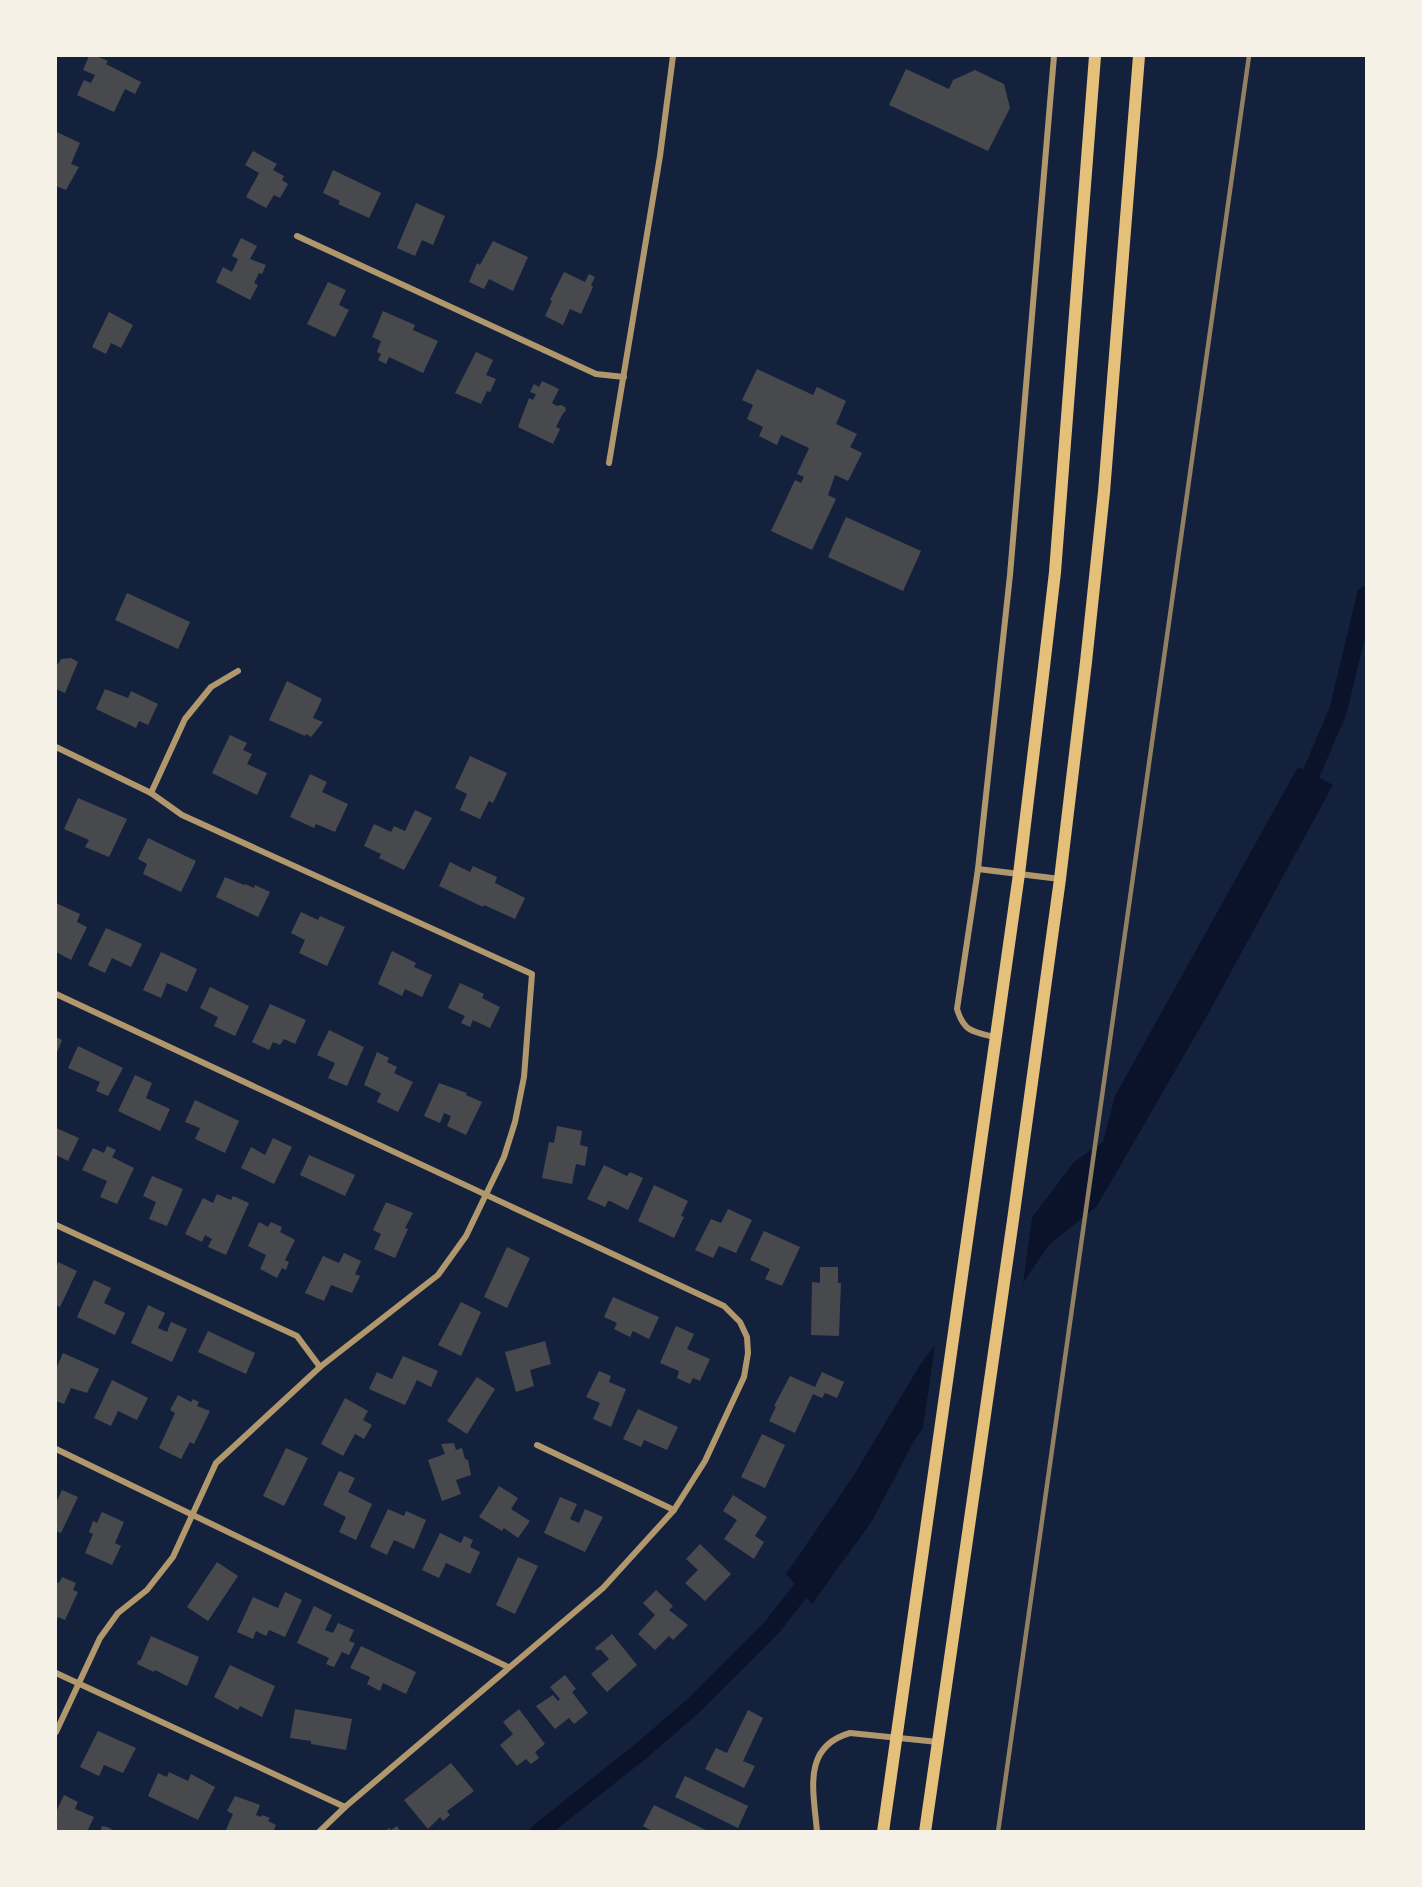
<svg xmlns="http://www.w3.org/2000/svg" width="1422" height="1887" font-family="'Archivo Narrow',sans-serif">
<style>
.water{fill:#0b132b}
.pier{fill:#14213d}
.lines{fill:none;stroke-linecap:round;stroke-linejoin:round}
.canal{stroke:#0b132b;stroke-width:18}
.building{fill:#48494c}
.minor{stroke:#b1986c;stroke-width:6}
.primary{stroke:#e5c07b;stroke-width:12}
.rail{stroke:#918062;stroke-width:4.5}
</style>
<rect width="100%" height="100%" fill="#14213d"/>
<path class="water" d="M1298,767L1333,785L1208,1014L1097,1206L1049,1245L914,1441L872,1521L812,1604L786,1574L852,1478L920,1365L1074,1162L1103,1142L1115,1096Z"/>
<path class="pier" d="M1033,1211L1022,1290L922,1435L936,1338Z"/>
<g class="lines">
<g class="canal">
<path d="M1302,795L1338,711L1366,595"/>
<path d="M539,1832L641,1751L693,1706L773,1626L815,1572"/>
</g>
</g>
<g class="building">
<path d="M89,56H96L108,61L106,64L141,82L135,94L125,89L114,112L77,95L84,80L91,83L95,75L83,70Z"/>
<path d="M906,69L949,89L953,80L975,70L1004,84L1010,108L988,151L889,105Z"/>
<path d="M57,132L80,143L71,164L79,167L66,190L56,186Z"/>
<path d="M253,151L277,164L273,170L284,176L282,180L288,184L280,198L274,195L266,208L246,197L259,173L245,165Z"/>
<path d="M333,170L381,193L369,218L338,204L340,201L323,193Z"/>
<path d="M416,203L445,216L433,245L422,240L415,256L397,248Z"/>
<path d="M241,238L257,246L250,259L266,265L262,274L259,273L254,283L258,285L250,300L216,282L223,267L232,272L238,259L232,256Z"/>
<path d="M493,241L528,257L513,291L489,279L484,289L469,282L477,263L480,265Z"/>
<path d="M564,272L585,282L589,274L595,277L591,285L593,287L581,314L570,309L563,325L545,316L552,301L550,300Z"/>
<path d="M328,282L346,290L339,305L349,310L335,337L307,324Z"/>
<path d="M383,311L415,325L413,330L438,341L423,373L389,357L386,364L378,360L381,354L377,352L381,341L372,337Z"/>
<path d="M109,312L133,325L121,348L111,343L106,354L92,347Z"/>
<path d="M476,352L493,360L486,375L496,379L490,392L487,391L481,404L455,393Z"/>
<path d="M757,369L813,395L817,387L846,401L836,424L857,434L850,447L862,453L848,481L835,475L828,495L836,499L812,550L771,531L795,480L801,483L804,477L797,474L809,448L781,435L777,445L759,436L763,427L747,419L753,405L742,400Z"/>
<path d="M542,381L559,389L552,403L557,406L561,405L565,407L566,410L562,415L556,427L560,429L553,444L518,427L529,398L533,400L536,394L530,392L534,384L539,387Z"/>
<path d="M846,517L921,551L903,591L828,557Z"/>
<path d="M127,593L190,622L178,649L115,620Z"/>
<path d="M71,658L78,662L65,693L56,689V663L58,664L61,659Z"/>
<path d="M287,681L322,699L313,718L323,722L311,737L306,734L305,736L269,720Z"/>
<path d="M105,689L128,698L131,691L158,704L148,725L139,721L136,728L96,709Z"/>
<path d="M230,735L247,743L243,750L252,754L247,764L267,773L257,795L212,773Z"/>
<path d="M470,756L507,773L493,803L489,801L480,819L460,810L467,794L455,788Z"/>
<path d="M310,774L327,782L322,792L348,804L335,832L316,824L314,828L290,817Z"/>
<path d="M78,798L127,819L109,857L85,847L89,840L64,829Z"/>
<path d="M415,810L432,818L404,870L379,858L381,854L364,846L374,824L391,832L394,826L405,831Z"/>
<path d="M148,838L196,861L181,892L143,874L147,864L138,859Z"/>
<path d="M450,862L470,872L473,866L497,877L495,883L525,898L515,919L484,905L483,907L439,886Z"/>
<path d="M225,877L244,885L245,884L254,888L255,885L270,892L258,917L216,897Z"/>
<path d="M56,903L80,914L77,922L87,927L71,960L56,952Z"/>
<path d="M301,912L318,920L320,916L345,927L327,966L299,953L305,940L291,933Z"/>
<path d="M106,928L142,944L131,967L112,958L105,973L88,965Z"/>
<path d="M392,951L416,963L414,967L432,975L422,997L405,989L402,996L378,984Z"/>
<path d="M161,952L197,969L187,992L167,983L161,998L143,990Z"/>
<path d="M460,983L484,994L482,998L500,1007L490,1028L473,1020L470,1027L461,1023L465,1016L448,1008Z"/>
<path d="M210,987L249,1006L235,1036L214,1026L218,1017L200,1008Z"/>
<path d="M270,1004L306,1020L295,1044L284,1039L280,1045L273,1042L269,1050L252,1042Z"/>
<path d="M329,1030L364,1047L347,1086L328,1078L335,1063L317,1055Z"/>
<path d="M56,1037L62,1040L56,1055Z"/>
<path d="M78,1046L123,1068L108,1096L96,1091L100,1082L68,1068Z"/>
<path d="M377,1052L389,1058L387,1062L397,1067L394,1073L413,1082L398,1112L377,1102L381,1093L364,1085Z"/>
<path d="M135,1075L152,1083L146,1098L170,1109L160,1131L118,1111Z"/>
<path d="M439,1083L467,1093L466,1095L482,1102L466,1135L447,1126L451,1116L444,1113L440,1123L424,1116Z"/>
<path d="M195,1100L239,1121L225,1153L195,1139L200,1128L185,1122Z"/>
<path d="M557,1126L582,1131L580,1145L588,1147L585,1166L576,1164L572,1184L542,1178L549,1142L554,1143Z"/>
<path d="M56,1128L79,1138L68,1161L56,1155Z"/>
<path d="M273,1138L292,1147L274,1184L241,1168L251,1147L265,1155Z"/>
<path d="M107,1146L116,1150L112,1157L134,1168L117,1204L100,1197L107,1181L82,1170L93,1148L104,1153Z"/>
<path d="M309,1155L355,1175L345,1196L300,1175Z"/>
<path d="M604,1165L627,1176L630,1172L643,1178L628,1210L610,1201H608L605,1207L587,1199Z"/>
<path d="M152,1176L183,1189L167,1226L149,1219L156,1202L143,1196Z"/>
<path d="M654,1185L688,1201L681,1216L684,1217L674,1238L638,1221Z"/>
<path d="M217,1194L231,1200L233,1196L249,1203L226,1255L208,1247L212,1239L205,1235L202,1242L185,1234L203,1198L213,1203Z"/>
<path d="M386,1202L413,1213L405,1228L408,1229L395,1258L374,1249L381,1234L373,1230Z"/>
<path d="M728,1209L752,1220L736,1253L719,1246L713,1258L695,1250L711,1219L721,1223Z"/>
<path d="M259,1222L268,1227L271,1222L282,1227L280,1232L295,1240L285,1260L289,1262L286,1270L282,1268L277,1278L260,1269L266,1255L248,1246Z"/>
<path d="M764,1231L800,1247L782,1286L765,1279L770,1269L750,1260Z"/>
<path d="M507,1247L530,1258L507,1308L484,1297Z"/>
<path d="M344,1253L361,1261L355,1274L360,1276L352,1293L331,1285L324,1301L305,1293L323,1256L339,1263Z"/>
<path d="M58,1262L77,1271L60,1307L56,1305V1269Z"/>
<path d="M820,1267H838V1283H841L839,1336L811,1335L812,1282L820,1283Z"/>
<path d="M94,1280L111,1288L104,1303L125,1313L115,1335L77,1317Z"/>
<path d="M613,1297L659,1317L649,1339L633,1331L630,1337L614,1329L617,1323L604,1317Z"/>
<path d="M461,1302L481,1312L461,1356L438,1345Z"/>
<path d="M148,1305L165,1313L158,1328L167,1332L171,1322L187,1329L172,1362L131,1343Z"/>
<path d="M676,1326L694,1334L687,1349L710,1359L700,1381L693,1378L690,1384L677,1378L679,1371L660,1363Z"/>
<path d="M208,1331L255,1353L246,1374L198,1352Z"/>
<path d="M545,1341L551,1364L530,1370L534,1386L516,1392L505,1352Z"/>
<path d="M63,1353L99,1369L87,1393L71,1388L64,1404L56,1401V1369Z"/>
<path d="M403,1356L438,1371L431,1387L417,1380L405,1405L369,1389L377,1372L392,1379Z"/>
<path d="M599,1371L611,1376L609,1382L626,1389L611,1427L593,1419L600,1403L586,1397Z"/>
<path d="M822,1372L844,1382L837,1398L825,1393L822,1398L813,1394L795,1433L769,1421L776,1407L774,1406L790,1376L815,1387Z"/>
<path d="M477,1377L495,1389L467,1434L447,1421Z"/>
<path d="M112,1380L148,1398L137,1420L118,1411L111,1426L94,1418Z"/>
<path d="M178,1395L191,1402L193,1399L199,1402L197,1406L210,1411L194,1444L190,1442L181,1459L159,1448L175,1413L170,1410Z"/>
<path d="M345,1398L368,1411L363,1420L372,1425L364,1439L355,1434L343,1456L321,1444Z"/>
<path d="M638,1409L678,1427L667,1450L644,1440L641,1447L623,1439Z"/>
<path d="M762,1434L785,1445L765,1488L741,1477Z"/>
<path d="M454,1443L456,1450L462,1448L465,1459L468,1460L471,1475L456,1480L461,1494L442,1501L428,1460L445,1454L441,1444Z"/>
<path d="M286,1448L308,1458L284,1506L263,1496Z"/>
<path d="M339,1471L355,1478L348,1492L372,1504L356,1540L339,1532L346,1517L323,1505Z"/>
<path d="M499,1486L518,1498L511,1509L530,1521L518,1538L504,1528L502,1531L479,1517Z"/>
<path d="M62,1490L78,1497L61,1533L56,1531V1503Z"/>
<path d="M733,1495L767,1517L755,1536L764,1542L754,1559L724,1539L737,1520L723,1511Z"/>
<path d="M560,1497L577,1504L570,1519L579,1523L585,1509L603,1517L585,1552L544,1533Z"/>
<path d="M388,1509L404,1516L406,1511L426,1520L414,1549L394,1540L387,1555L370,1547Z"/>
<path d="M102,1512L124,1522L115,1543L121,1546L112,1565L85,1553L93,1534L89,1532L93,1521L97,1523Z"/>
<path d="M440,1533L461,1543L464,1536L473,1540L470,1547L480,1552L470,1574L446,1563L439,1578L422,1570Z"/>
<path d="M700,1544L731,1574L705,1601L685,1583L698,1570L686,1559Z"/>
<path d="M518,1557L538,1566L515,1614L496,1605Z"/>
<path d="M217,1562L238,1576L208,1621L187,1607Z"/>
<path d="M62,1577L76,1583L73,1590L78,1592L65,1620L58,1617L56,1623V1582L59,1583Z"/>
<path d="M656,1590L673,1606L669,1610L688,1625L673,1640L669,1636L655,1650L638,1634L655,1615L643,1603Z"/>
<path d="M285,1592L302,1600L285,1637L269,1630L266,1636L256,1631L253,1639L237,1632L253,1597L278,1608Z"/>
<path d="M314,1606L332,1615L325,1630L333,1633L338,1623L354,1630L349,1641L355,1643L349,1655L342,1652L334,1667L326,1664L329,1658L297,1643Z"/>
<path d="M612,1634L637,1665L607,1692L591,1674L609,1659L600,1649L598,1651L595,1648Z"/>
<path d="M151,1636L199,1657L187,1686L155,1670L154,1672L137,1664L138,1660L140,1661Z"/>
<path d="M361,1646L416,1672L406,1694L383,1683L380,1691L367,1684L370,1677L350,1668Z"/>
<path d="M230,1665L275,1686L262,1717L240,1706L238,1710L214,1697Z"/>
<path d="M565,1675L576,1689L572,1692L588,1713L574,1724L569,1718L555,1729L536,1706L553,1695L558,1701L560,1699L550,1687Z"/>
<path d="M295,1709L352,1719L346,1750L311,1744V1741L290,1738Z"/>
<path d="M519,1709L545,1744L535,1752L539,1758L531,1764L526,1759L517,1766L500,1745L513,1734L503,1722Z"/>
<path d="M748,1710L763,1718L743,1761L755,1766L744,1788L705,1769L716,1748L727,1753Z"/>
<path d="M98,1731L136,1748L123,1773L104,1765L99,1776L80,1767Z"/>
<path d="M451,1763L474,1791L447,1811L450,1815L443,1821L440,1817L428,1829L404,1800Z"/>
<path d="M169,1772L188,1781L191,1774L215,1787L198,1820L148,1796L158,1773L167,1777Z"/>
<path d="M685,1776L748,1806L738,1828L675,1797Z"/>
<path d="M64,1795L78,1802L75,1809L94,1817L87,1832H56V1812Z"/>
<path d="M235,1796L260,1805L256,1815L261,1817L262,1815L270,1818L268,1821L276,1825L273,1832H225L233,1814L227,1811Z"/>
<path d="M654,1805L710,1832H654L643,1826Z"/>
<path d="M102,1826L107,1827L113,1830L112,1832H100Z"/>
<path d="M397,1826L401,1832H384L389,1828L391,1830Z"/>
</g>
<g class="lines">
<g class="minor">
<path d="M297,236L596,374L624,377"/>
<path d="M609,463L660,156L673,56"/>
<path d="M56,747L151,793L182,815L532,974L524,1077L515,1122L504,1157L466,1236L438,1275L320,1367L216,1463L173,1557L147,1590L118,1613L100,1638L56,1732"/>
<path d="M151,793L185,719L211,687L238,671"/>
<path d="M978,869L1060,879"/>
<path d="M56,994L724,1306L740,1322L747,1337L748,1353L744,1377L705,1461L674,1510L603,1588L345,1807L319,1832"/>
<path d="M995,1037C973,1032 964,1032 957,1009L978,869L1010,575L1054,56"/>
<path d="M56,1225L297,1336L320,1367"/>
<path d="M537,1445L674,1510"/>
<path d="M56,1449L508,1667"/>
<path d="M56,1673L345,1807"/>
<path d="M817,1832C814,1792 801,1747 850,1733L938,1742"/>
</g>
<g class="primary">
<path d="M883,1832L1019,874L1044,667L1055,572L1095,56"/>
<path d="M925,1832L1013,1220L1060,879L1086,662L1104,492L1139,56"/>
</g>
<path class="rail" d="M998,1832L1249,56"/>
</g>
<rect width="1422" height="1887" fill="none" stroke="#f6f1e7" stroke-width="114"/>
</svg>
